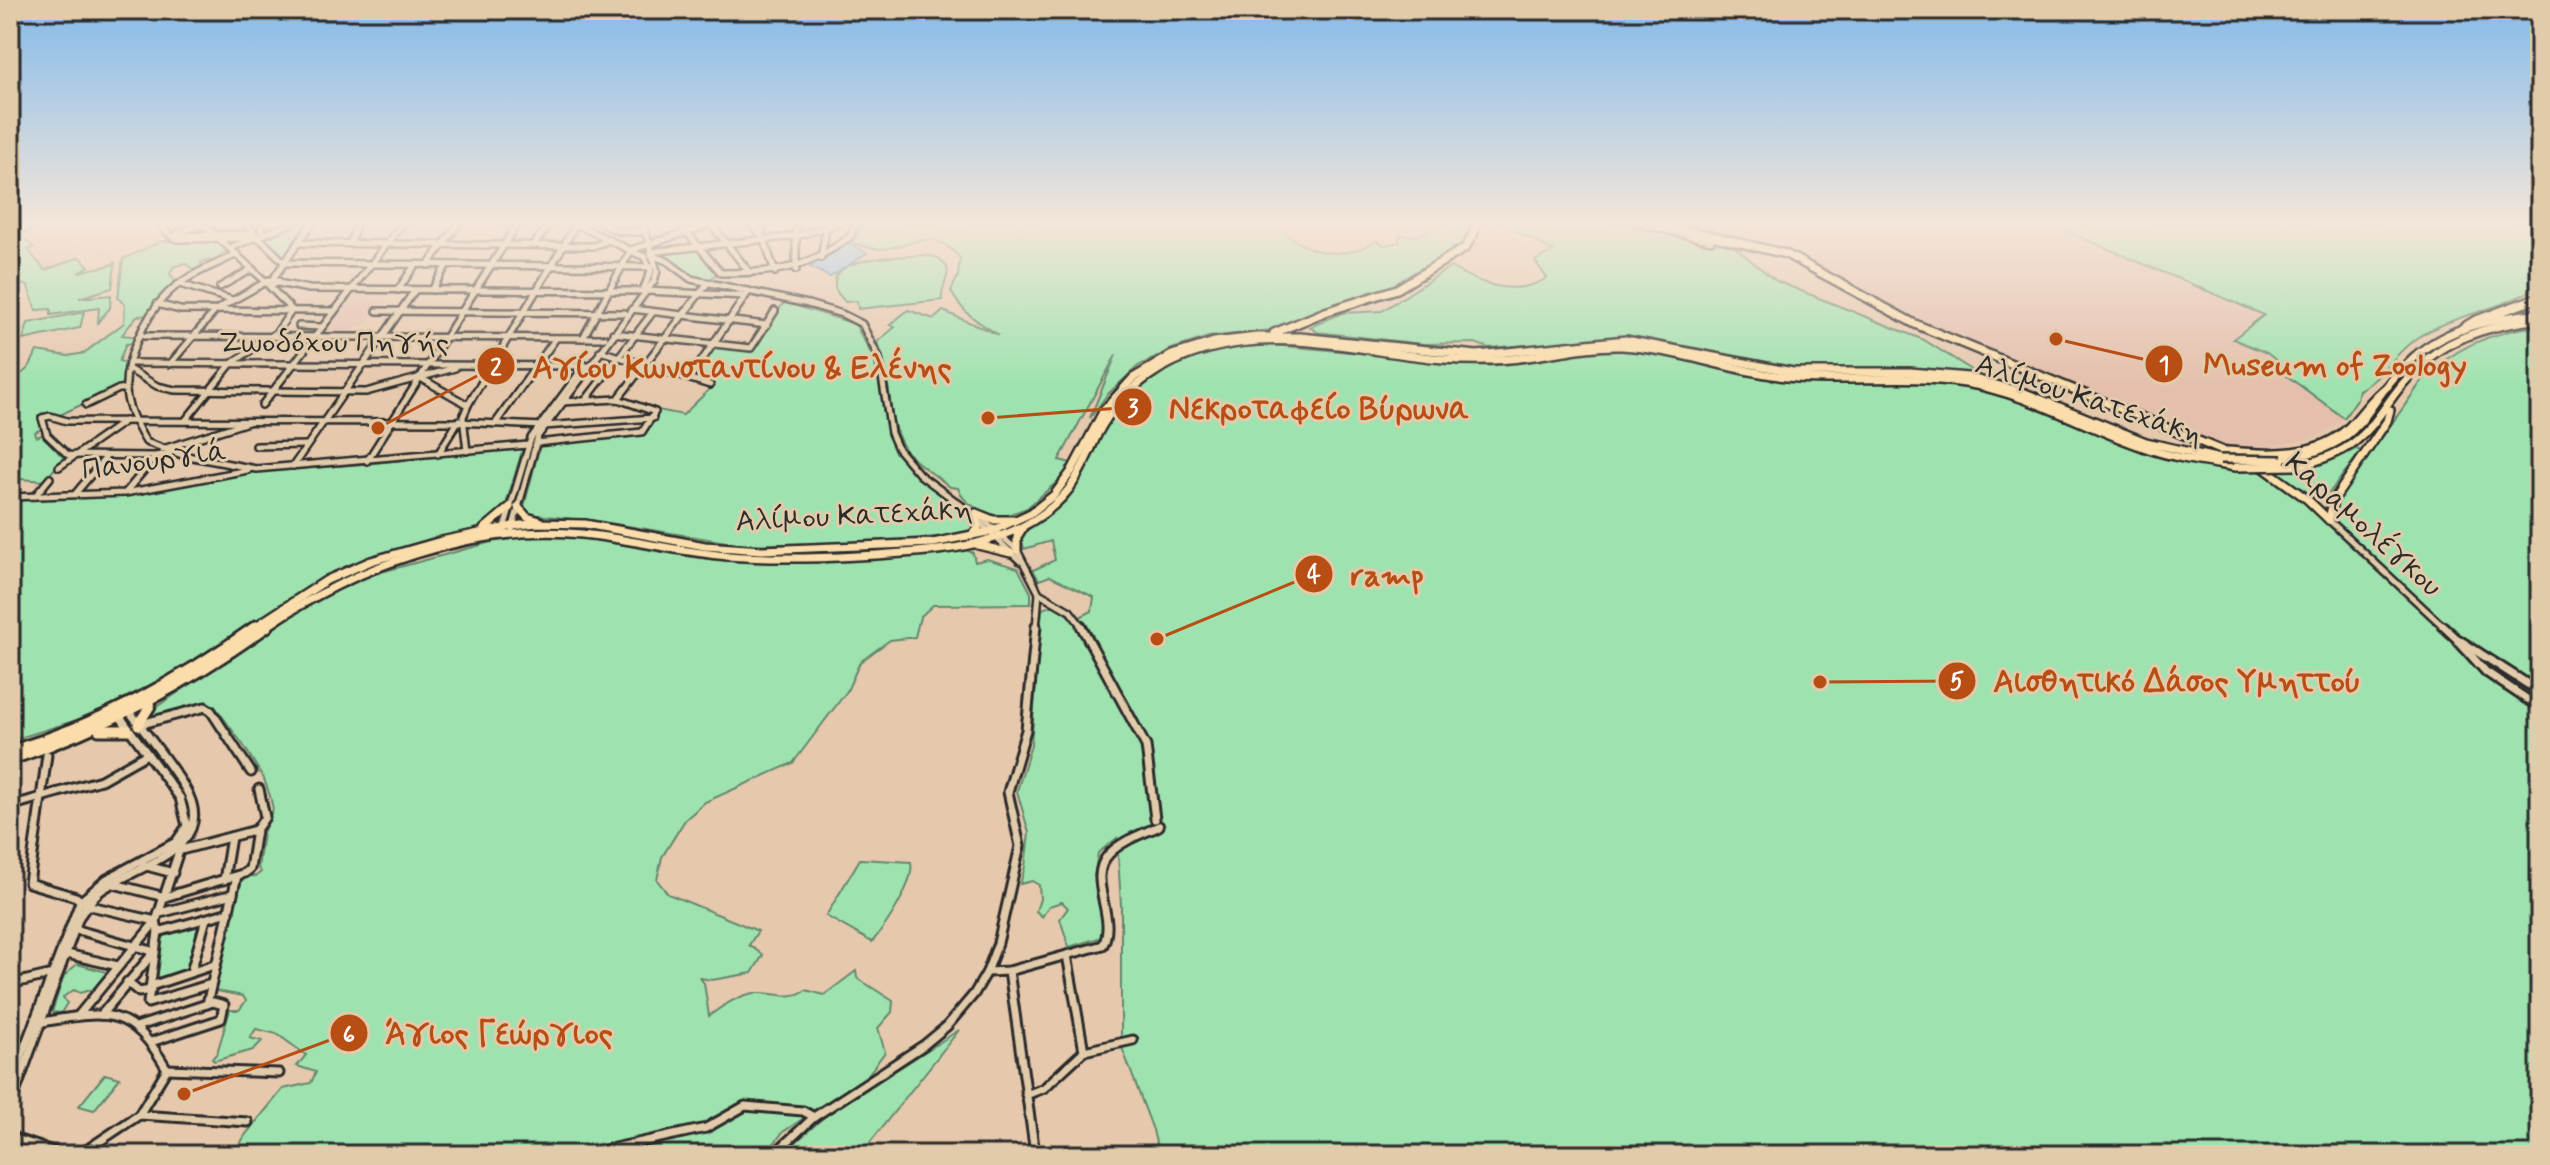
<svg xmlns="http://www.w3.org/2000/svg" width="2550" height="1165" font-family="Mynerve,sans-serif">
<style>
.built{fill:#e4bfac}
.green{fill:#9ee3af;stroke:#64876d;stroke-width:2}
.water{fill:#8ec3ec;stroke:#66869f;stroke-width:2}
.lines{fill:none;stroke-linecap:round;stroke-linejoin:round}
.minor-far1-casing{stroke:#2b2b2b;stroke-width:10}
.minor-casing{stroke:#2b2b2b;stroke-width:13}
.major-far1-casing{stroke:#2b2b2b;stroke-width:12}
.major-casing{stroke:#2b2b2b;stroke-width:15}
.highway-casing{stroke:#2b2b2b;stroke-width:13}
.minor-far1{stroke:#e1cbaa;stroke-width:5}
.minor{stroke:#e1cbaa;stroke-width:7}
.major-far1{stroke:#faddab;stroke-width:7}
.major{stroke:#faddab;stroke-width:9}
.highway{stroke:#faddab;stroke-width:8}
.major-bridge-casing{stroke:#2b2b2b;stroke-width:12;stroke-linecap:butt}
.major-bridge{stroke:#faddab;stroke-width:7}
.labels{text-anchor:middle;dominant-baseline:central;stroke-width:6;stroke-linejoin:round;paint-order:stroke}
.street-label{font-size:30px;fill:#2b2b2b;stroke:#e1cbaa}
.leader{fill:none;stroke:#b94e14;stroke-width:3}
.callout-dot{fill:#b94e14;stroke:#e1cbaa;stroke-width:3}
.mark-label{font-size:24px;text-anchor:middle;font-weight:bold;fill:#fff}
.callout-label{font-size:32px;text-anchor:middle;font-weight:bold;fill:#b94e14;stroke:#e1cbaa;stroke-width:6;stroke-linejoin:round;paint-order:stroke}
</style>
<rect width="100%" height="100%" fill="#e6c8ad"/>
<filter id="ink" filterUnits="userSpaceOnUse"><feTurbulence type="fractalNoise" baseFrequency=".0125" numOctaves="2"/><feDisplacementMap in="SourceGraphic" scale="16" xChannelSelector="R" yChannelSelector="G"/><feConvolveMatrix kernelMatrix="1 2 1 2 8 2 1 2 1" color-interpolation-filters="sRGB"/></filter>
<g filter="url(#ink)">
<g class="built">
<path d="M45,223H56L81,254L46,268L29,250L36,246L22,231Z"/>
<path d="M109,223H136L154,240L101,259L77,237Z"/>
<path d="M1666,223H2048L2265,315L2234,339L2267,353L2278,362L2286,375L2344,418L2322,434L2305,440L2256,448L2223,446L2161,425L1899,315L1786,252Z"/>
<path d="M349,297L382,300L365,325H358L350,336L322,331Z"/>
</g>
<g class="green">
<path d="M295,223H310L287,255L280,257L261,238Z"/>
<path d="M860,223H1277C1302,255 1342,262 1376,241L1385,245L1399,242L1400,235L1416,236L1445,223H1473L1472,231L1465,241L1392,289L1376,295L1308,314L1280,329L1208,337L1172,349L1138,366L1107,395L1090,418L1116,355L1059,460L1071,463L1066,468V474L1027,508L1002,517C984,514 963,504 958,488L950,487C936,475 912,462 903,446C885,416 893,374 877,342L895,327L890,325L908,310L934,319L943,311L999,335C980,324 960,311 951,291L958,276L960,258C927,221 913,250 879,249C868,249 859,243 848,243L857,235Z"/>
<path d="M1502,223H1705L1776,281L1924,340L2021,401L2126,444L2263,469L2317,510L2335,504L2422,381C2453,347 2493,331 2540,326V1155H1159L1153,1130L1121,1045V905L1117,838L1098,853L1094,876L1105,900L1102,937L1069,947L1060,919L1068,908L1062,902L1049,906L1042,917L1036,911L1040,899L1039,885L1032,881L1020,884L1025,867L1029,833L1017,791L1031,745L1042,609L1054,605L1077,622L1092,647V636L1080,617L1092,611L1094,597L1050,576L1039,580L1033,570L1055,560L1051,541L1024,549L1021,535L1067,500L1105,425L1123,400L1151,377L1196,356L1250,343L1450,361H1505L1526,345L1489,348L1475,343L1423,344L1317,332L1310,327L1342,313L1382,311L1450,267C1480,284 1515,298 1547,278L1535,261L1553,251Z"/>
<path d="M2097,223H2540V285C2502,310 2458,313 2420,336C2396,350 2383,378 2359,390L2357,399L2344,418L2286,375L2278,362L2267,353L2233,339L2264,315L2061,229H2076Z"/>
<path d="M18,234L34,247L28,250L45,270L80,257L89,266L78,273C94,266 101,270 115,263L112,288L79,298L111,295L110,308L98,322L99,308L51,315V309L36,310L28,286L10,281V237Z"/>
<path d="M162,241L219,242L227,251L218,257L222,260L215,264L208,259L200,263L205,269L198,273L185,263L173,267L170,274L177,284L148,315L137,316L122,335L139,337L136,343L126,344L119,361L127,363L121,386L60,415L42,413L38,417L42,429L35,432L36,437L42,435L64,458L44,481L20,479L10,485V380C28,372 30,367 37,351L68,356L84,353L124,323L125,305L118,298L123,259Z"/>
<path d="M698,248L717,273L708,281L691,275L669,258L656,253Z"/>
<path d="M926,255L939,258L947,267C950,280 940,287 942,300L858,309L857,301L845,302C842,297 835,293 835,286C831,254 905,257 926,255Z"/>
<path d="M784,302L855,324L874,359L889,434L899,454L974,523L973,531L962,535L874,542L745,545L615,524L529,514L524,507L540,445L643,432L658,410L683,415L714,385L694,376L714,347L754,349Z"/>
<path d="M84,312L80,328L23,340L28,323Z"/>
<path d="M523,448L505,507L482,527L368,559L300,593L171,676L96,714L10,741V499L96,498L227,474L364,464Z"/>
<path d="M2356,449L2361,451L2326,497L2314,496L2272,470C2303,468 2329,464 2356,449Z"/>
<path d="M548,534C611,539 672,558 735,561C811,564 891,558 966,550L973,553L975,562L987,559L1018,568L1031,593V604L933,605L920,617L915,637L890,640L860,662L847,691L793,763L705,802L685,820L662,857L657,880L668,894L758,931L749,945L763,955L752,973L712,980L700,978L704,983L709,1016C722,1006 738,995 755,993C774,992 789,1001 806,990L824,995L856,971L857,978L893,1001L892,1012L878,1028L885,1052L867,1076L783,1132L765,1155H602L676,1139L677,1130L556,1155H233L246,1134L283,1089L311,1083L316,1072L297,1066L306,1055L277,1034L256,1029L250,1038L262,1041L253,1050L214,1061L212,1059L217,1053L230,1010H239L246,1001L243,996L211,990L239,877L256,876L261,872L258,868L263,833L273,809L270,796L264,779L244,746L214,705L195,704L153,716L150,715L152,710L321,596L363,577L503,539Z"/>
<path d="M860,859L911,862C915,883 886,926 872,942L826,916Z"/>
<path d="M199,922L203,925L189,970L157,981L162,940L168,931Z"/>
<path d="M77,964L106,972L112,969L91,997L90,990L80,993L74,990L63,997L67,1003L61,1013L52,1012L64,976Z"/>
<path d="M959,1030L860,1155H782L826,1115Z"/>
<path d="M105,1074L120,1078L94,1110L79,1106Z"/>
</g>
<path class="water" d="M848,243L867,253L830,277L810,267Z"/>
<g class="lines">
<g class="minor-far1-casing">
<g id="minor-far1">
<path d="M158,223L171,236"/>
<path d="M202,223L266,282"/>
<path d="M244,223L285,263"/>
<path d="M262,223L261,231L265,234"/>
<path d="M504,223H518"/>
<path d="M574,223L646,258"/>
<path d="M601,223L618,231L645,232"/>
<path d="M679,223L721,273C776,273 806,270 851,236L855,223"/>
<path d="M710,223L750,273"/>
<path d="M751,223L764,239L775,272"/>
<path d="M796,223V270"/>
<path d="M1636,223L1711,241"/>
<path d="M16,231L41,223"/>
<path d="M178,233L205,223"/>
<path d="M761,234L765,223"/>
<path d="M171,236L255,234"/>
<path d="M171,236L177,239L253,238"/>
<path d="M10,237L16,231L13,223"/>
<path d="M298,243L593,246L610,240"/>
<path d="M350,244L357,223"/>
<path d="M533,245L551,223"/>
<path d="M230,248L292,223"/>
<path d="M650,252L796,236L842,223"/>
<path d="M237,254C213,266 186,275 167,294C146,315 124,360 126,390C127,408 137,427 146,442L182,455L256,469L528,445"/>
<path d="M651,255L667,261L691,279L808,304L842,314L862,324L879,358L891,433L898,449L920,475L961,505L1020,561"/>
<path d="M821,258L827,223"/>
<path d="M285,263L651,267"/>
<path d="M428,265L459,223"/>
<path d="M273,279L312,223"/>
<path d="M278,283L309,289L643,291"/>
<path d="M180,284L232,300"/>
<path d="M269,286L292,310"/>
<path d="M220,287L252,269"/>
<path d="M398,290L415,265"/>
<path d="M432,290L446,266"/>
<path d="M643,290L651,271L644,256"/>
<path d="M647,291L745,296"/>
<path d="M157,304L180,310L334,311"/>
<path d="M632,309L767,325"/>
<path d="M377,311L625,313"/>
<path d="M299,326L322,327"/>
<path d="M613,333L751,348L775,311"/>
<path d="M143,336L605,338"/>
<path d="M583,338L631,250L715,223"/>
<path d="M600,351L710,385"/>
<path d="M132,363L584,366"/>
<path d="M170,364L216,310L269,280L279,281L272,286L266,283"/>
<path d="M589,366L610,369"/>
<path d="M130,370L157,386L175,390L366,392L455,368"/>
<path d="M419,377L468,405"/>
<path d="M690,378L749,291"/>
<path d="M618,399L707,284"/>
<path d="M585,401L653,312"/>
<path d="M86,405L119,389H126"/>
<path d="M262,405L403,223"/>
<path d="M185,421L231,364L277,332L292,310"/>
<path d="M495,424L556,338"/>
<path d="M536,443L642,432L655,412L618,399L562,402"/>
<path d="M256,446L307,445"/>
<path d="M163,449L248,422"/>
<path d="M467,451L463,417L468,405L577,223"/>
<path d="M438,454L459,420"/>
<path d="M156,456L68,455L47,435L42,418L50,416L67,421L456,422L544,426L653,418"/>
<path d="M367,461L518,223"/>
<path d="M293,466L415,290"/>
<path d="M59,467L125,421"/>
<path d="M125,493L156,456L170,453"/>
<path d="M75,494L106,457"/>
<path d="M35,496L50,478"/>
<path d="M10,497L125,493L248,470"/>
<path d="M979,516L1017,550L1039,593L1070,611L1083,628"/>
<path d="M2329,520L2445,628"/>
<path d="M512,530L538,436L654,281L657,271L643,223"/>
<path d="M502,535L531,438L585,365"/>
<path d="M1036,628L1039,593"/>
</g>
</g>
<g class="minor-casing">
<g id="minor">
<path d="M1081,626L1146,746L1155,819"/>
<path d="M2443,626L2456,638L2540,692"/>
<path d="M2458,641L2486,672L2540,708"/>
<path d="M138,725L205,707L211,711L251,772"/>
<path d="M47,755L29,883L76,897L86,905L156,921"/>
<path d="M10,806L101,780L147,754"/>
<path d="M181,845L156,921L158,932L148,1003L211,984"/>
<path d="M181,850L256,830"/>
<path d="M143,865L173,873"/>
<path d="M224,880L231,837"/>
<path d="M110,883L165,897L245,873L250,869L256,830L265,817L259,789"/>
<path d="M160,913L233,894"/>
<path d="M74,929L152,951"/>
<path d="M158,932L229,912"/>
<path d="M67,954L118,966"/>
<path d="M1067,955L1084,1051"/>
<path d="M1009,971L1035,1153"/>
<path d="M191,972L206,919"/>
<path d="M987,972L1009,971L1103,945C1118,916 1085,879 1109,854C1122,840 1143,834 1159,826"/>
<path d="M127,982L139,992L151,990"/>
<path d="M10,984L53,974"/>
<path d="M151,986L214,965"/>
<path d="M207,1004L237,876"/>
<path d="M101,1015L155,951"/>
<path d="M78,1016L156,921"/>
<path d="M43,1022C110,1010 131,1007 167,1069"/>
<path d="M136,1027L213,1002L224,1005L221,1019L151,1042"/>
<path d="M167,1069L279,1073"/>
<path d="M10,1085L80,902L107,879L176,842L187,826L180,798L118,714"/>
<path d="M1026,1095L1044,1088L1084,1051L1133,1040"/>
<path d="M10,1107L79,917C86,908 93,895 103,889C141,864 220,847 185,788C168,760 146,734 127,708"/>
<path d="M139,1115L167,1069"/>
<path d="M10,1134L16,1139L65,1155"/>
<path d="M10,1145L39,1155"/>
<path d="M79,1155L139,1115L248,1122"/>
<path d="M582,1155L706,1128L745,1106L803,1111L814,1117"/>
<path d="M773,1155L814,1117L924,1045L947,1026L974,994L987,972L998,943L1020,846L1008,792L1026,730L1036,626"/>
</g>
</g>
<g class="major-far1-casing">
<g id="major-far1">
<path d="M1658,223L1786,254L1915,324L2264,468L2307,499L2329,520"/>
<path d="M1274,333L1325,312L1397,289L1465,248L1474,233L1475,223"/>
<path d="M2230,451C2269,455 2320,457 2349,427C2363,413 2372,397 2388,386"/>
<path d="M2282,460C2374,442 2355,411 2413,358C2448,326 2496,318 2540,313"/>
<path d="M2297,466C2383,446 2370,409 2426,360C2458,333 2500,324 2540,319"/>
<path d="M518,507L527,517L540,521"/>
<path d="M976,513L993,520H1014"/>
<path d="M2329,520L2333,501L2387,421L2390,410"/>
<path d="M484,529L510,507"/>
<path d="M971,536L978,529L977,520"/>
<path d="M978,545L1011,553"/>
<path d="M1017,550V537L1022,529"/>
<path d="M253,628L327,580L371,561L441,541L513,526L537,523L585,524L705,546L762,550L933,543L992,531L1031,513L1054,495L1071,472L1104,410L1133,378L1172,355L1214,342L1257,337H1300L1477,355L1626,340L1793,372H1910L1968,377L2025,393L2146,442L2220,459"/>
<path d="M265,628C352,567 475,523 582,534C631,539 679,552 728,556C791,561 874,556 938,550C985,545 1039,528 1069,489C1081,473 1089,452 1098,433C1122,388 1163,360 1212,348C1287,328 1367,353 1443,359C1471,361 1499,361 1527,357C1558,353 1589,345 1621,346C1680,349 1738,374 1797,378C1853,382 1909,374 1965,383C2027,393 2084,427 2143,447C2173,458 2205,462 2236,467"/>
</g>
</g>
<g class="major-casing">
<g id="major">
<path d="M138,725L150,706"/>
<path d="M99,730H128"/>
<path d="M10,751C101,723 179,681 256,626"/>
<path d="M10,760C107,727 185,685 268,626"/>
</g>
</g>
<g class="highway-casing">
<path id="highway" d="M2462,329L2475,321L2540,297"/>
</g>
<use href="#minor-far1" class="minor-far1"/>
<use href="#minor" class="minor"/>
<use href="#major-far1" class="major-far1"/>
<use href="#major" class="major"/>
<use href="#highway" class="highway"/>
<g class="major-bridge-casing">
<g id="major-bridge">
<path d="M2220,459L2282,460"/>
<path d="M2236,467L2297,466"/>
</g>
</g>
<use href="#major-bridge" class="major-bridge"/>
</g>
</g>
<linearGradient id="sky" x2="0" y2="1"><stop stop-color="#84baea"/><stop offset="0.58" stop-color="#f4e6da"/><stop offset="1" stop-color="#f4e6da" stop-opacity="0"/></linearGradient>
<rect width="2550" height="386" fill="url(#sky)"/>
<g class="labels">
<g class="street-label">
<text x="334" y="343">Ζωοδόχου Πηγής</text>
<text transform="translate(2089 400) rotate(18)">Αλίμου Κατεχάκη</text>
<text transform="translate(154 461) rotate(-8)">Πανουργιά</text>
<text transform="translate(854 516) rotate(-3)">Αλίμου Κατεχάκη</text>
<text transform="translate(2363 525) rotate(42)">Καραμολέγκου</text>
</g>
</g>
<path class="leader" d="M2056 339L2164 364M378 428L496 366M988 418L1133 407M1157 639L1314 574M1820 682L1957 681M184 1094L349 1033"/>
<g class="callout-dot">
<circle cx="2056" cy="339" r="8"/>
<circle cx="378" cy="428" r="8"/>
<circle cx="988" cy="418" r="8"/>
<circle cx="1157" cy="639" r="8"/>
<circle cx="1820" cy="682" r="8"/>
<circle cx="184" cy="1094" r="8"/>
<circle cx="2164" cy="364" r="20"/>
<circle cx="496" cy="366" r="20"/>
<circle cx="1133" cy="407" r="20"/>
<circle cx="1314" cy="574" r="20"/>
<circle cx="1957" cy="681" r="20"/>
<circle cx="349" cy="1033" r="20"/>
</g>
<g class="mark-label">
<text x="2164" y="373">1</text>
<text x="496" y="375">2</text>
<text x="1133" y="416">3</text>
<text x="1314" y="582">4</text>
<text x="1957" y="689">5</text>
<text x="349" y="1042">6</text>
</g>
<g class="callout-label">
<text x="2335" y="375">Museum of Zoology</text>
<text x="742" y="378">Αγίου Κωνσταντίνου &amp; Ελένης</text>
<text x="1319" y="419">Νεκροταφείο Βύρωνα</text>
<text x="1387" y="585">ramp</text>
<text x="2177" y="692">Αισθητικό Δάσος Υμηττού</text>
<text x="499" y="1044">Άγιος Γεώργιος</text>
</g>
<rect width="2550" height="1165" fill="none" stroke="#e1cbaa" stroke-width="40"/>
<rect x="20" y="20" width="2510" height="1125" fill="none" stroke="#2b2b2b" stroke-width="3" filter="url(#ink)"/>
</svg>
